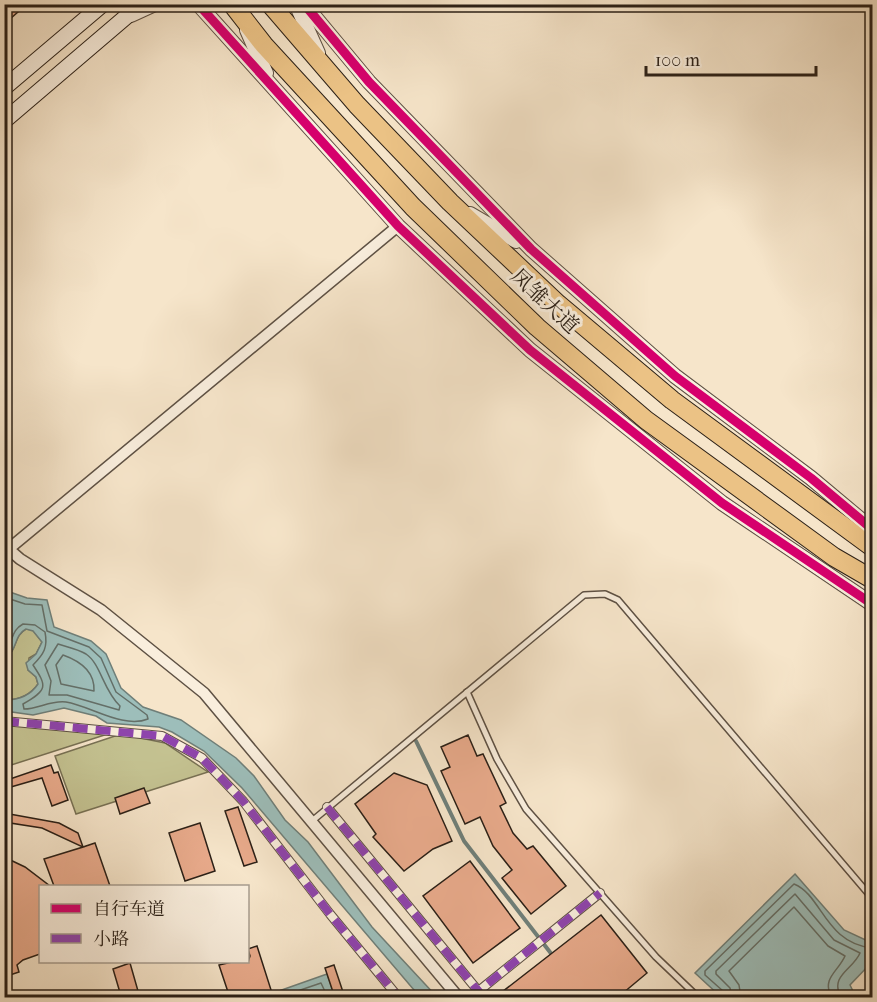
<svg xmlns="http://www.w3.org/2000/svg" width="877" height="1002" font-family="'IM FELL French Canon','Noto Serif SC',serif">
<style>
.green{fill:#c4c291;stroke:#787154;stroke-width:1.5}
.water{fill:#9dbeba;stroke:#6f7f79;stroke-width:1.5}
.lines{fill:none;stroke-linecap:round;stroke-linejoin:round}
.shore{stroke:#646f68;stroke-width:1.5}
.stream{stroke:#6f7f79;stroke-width:4}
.building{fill:#e8aa8b;stroke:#2b2017;stroke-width:1.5}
.service-casing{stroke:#5e5144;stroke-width:8}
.pedestrian-casing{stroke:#5e5144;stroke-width:10}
.minor-casing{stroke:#5e5144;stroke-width:13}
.tertiary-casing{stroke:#5e5144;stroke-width:16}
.secondary-casing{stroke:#2b2017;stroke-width:17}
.primary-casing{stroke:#2b2017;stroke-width:20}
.service{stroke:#f9eedd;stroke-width:5}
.pedestrian{stroke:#f9eedd;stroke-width:8}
.minor{stroke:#f9eedd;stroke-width:10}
.tertiary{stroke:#f9eedd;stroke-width:14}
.secondary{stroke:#f9eedd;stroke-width:15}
.primary{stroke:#ebc285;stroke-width:18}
.quiet{stroke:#8e44ad;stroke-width:8;stroke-dasharray:15 8;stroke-linecap:butt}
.cycleway-casing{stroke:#f9eedd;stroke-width:13}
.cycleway{stroke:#d6006c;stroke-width:9}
.labels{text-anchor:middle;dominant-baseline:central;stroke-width:6;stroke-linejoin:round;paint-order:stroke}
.street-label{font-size:21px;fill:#2b2017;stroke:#f9eedd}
</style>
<rect width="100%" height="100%" fill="#f6e5ca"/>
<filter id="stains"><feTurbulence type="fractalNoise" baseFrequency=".00333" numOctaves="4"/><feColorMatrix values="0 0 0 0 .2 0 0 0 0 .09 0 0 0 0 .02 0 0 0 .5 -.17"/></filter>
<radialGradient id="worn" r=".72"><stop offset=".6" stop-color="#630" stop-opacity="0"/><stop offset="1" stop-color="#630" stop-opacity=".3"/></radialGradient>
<g class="green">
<path d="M26,629L33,630L42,642L36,654L29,658L28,670L36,677L38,684C30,696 19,700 5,700V657C18,651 13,636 26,629Z"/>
<path d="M5,721L117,731L5,767Z"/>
<path d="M121,734L165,743L208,772L76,814L55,756Z"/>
</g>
<g class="water">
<path d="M7,591L27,598L47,600L54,627L91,641L106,654L121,688L143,707L181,720L236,758L254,776L285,820L308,842L372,927L437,997H420L242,788L204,751L172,732L159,727L107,723L96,716L64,708L33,715L5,711V700C19,700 30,696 38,684L36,677L28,670L26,663L36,654L42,642L33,631L26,629C13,636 18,651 5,657L4,592Z"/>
<path d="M795,874L844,930L870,942L872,962L850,985L856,997H721L695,973Z"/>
<path d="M327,974L335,997L259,998Z"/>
</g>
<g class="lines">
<g class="shore">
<path d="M4,597L25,604L42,605L47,631L89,647L101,658L116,692L147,715L148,719C123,729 91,706 66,702C51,700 38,709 24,709L23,704C48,690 47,686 33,665C44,654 48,647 45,632L35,625L23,624C10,631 14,643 4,651"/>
<path d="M58,644C67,647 78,649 86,654C101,664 103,690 120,706L119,710L67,695H49L51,681L45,665Z"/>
<path d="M63,655C80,661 95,671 94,691L61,684L56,665Z"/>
<path d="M277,998L321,983L328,998"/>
<path d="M725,998L723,991L705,975V971L794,884C822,895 825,943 872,948"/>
<path d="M732,998L730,988L716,974V971L795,894L834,940L860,953C853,970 829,975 841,998"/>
<path d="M741,998L739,985L729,971L794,907L828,946L845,956C838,972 822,977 831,998"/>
</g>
<path class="stream" d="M416,741L464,841L553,956"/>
</g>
<g class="building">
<path d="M4,4H27L10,19L4,13Z"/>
<path d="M468,735L477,756L483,754L506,803L500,806L513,833L527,849L533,846L566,886L531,914L502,878L512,870L493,846L480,817L465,824L441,771L450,767L441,747Z"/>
<path d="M51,765L54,773L58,772L68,800L52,806L42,778L4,789V781Z"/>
<path d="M394,773L427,785L452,841L433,849L404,871L373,837L376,834L355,804Z"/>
<path d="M144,788L150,803L120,814L115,798Z"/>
<path d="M238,807L257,862L244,866L225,811Z"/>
<path d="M4,813L59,823L78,833L83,847L95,843L110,886H54L44,859L83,847L42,828L4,822Z"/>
<path d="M200,823L215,871L185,881L169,833Z"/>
<path d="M4,857L25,867L50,886H40V954L23,960L17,965L19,972L4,977Z"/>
<path d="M470,861L520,928L473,963L423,896Z"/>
<path d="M601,915L647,973L617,998H506L502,992Z"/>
<path d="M257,946L272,993L259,998H230L219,965L232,962H248L250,956L248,949Z"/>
<path d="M130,963L138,991L121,996L113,969Z"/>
<path d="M334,965L345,998H335L325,968Z"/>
</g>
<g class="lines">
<g class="service-casing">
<g id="service">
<path d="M467,692L497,759L526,809L656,957L699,998"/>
<path d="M312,821L584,595L605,594L618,600L872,898"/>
</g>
</g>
<g class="pedestrian-casing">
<g id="pedestrian">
<path d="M4,721L162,736L202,758L243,801L330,914L399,998"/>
<path d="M327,807L484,998"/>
<path d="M470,998L600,893"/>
</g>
</g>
<g class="minor-casing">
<g id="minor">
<path d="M4,545L20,559L101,610L204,693L459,998"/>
<path d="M5,552L398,226"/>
</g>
</g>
<g class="tertiary-casing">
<g id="tertiary">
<path d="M198,4L398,226L530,350L722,503L872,604"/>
<path d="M296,4L318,53"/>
<path d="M304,4L369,82L531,249L675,376L811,478L872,529"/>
<path d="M131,15L155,4"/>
<path d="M247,30L266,73"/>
<path d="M470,214L516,241"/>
</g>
</g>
<g class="secondary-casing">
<g id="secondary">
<path d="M4,88L103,4"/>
<path d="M4,121L141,4"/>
</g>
</g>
<g class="primary-casing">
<g id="primary">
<path d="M232,4L264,45L413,207L537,327L646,420L834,557L872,579"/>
<path d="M270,4L357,105L450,202L558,304L672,400L872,547"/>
</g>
</g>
<use href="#service" class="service"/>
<use href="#pedestrian" class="pedestrian"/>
<use href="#minor" class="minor"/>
<use href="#tertiary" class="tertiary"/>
<use href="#secondary" class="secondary"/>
<use href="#primary" class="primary"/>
<g class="quiet">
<path d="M4,721L162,736L202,758L243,801L330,914L399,998"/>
<path d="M327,807L484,998"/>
<path d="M470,998L600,893"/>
</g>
<g class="cycleway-casing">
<g id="cycleway">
<path d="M198,4L398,226L530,350L722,503L872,604"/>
<path d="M304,4L369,82L531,249L675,376L811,478L872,529"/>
</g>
</g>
<use href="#cycleway" class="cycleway"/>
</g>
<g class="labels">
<g class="street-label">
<text transform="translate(545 301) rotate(43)">凤雏大道</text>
</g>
</g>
<rect width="877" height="1002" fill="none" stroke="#f6e5ca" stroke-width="24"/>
<rect x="6" y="6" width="865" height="990" fill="none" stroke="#2b2017" stroke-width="3"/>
<rect x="12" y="12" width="853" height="978" fill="none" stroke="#2b2017" stroke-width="1.5"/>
<rect x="39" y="885" width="210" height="78" fill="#f9eedd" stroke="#a79c8e" stroke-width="1.5"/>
<rect x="51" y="904" width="30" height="9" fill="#d6006c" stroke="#a79c8e" stroke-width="1.5"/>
<text x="93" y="915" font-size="18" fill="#2b2017">自行车道</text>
<rect x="51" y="934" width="30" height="9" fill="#8e44ad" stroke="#a79c8e" stroke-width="1.5"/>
<text x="93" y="945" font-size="18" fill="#2b2017">小路</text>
<path d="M646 66v9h170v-9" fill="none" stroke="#2b2017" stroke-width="3"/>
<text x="655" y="66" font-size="18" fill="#2b2017" stroke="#f9eedd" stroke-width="4.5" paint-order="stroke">100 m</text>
<rect width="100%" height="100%" filter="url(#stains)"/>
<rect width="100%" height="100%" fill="url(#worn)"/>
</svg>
